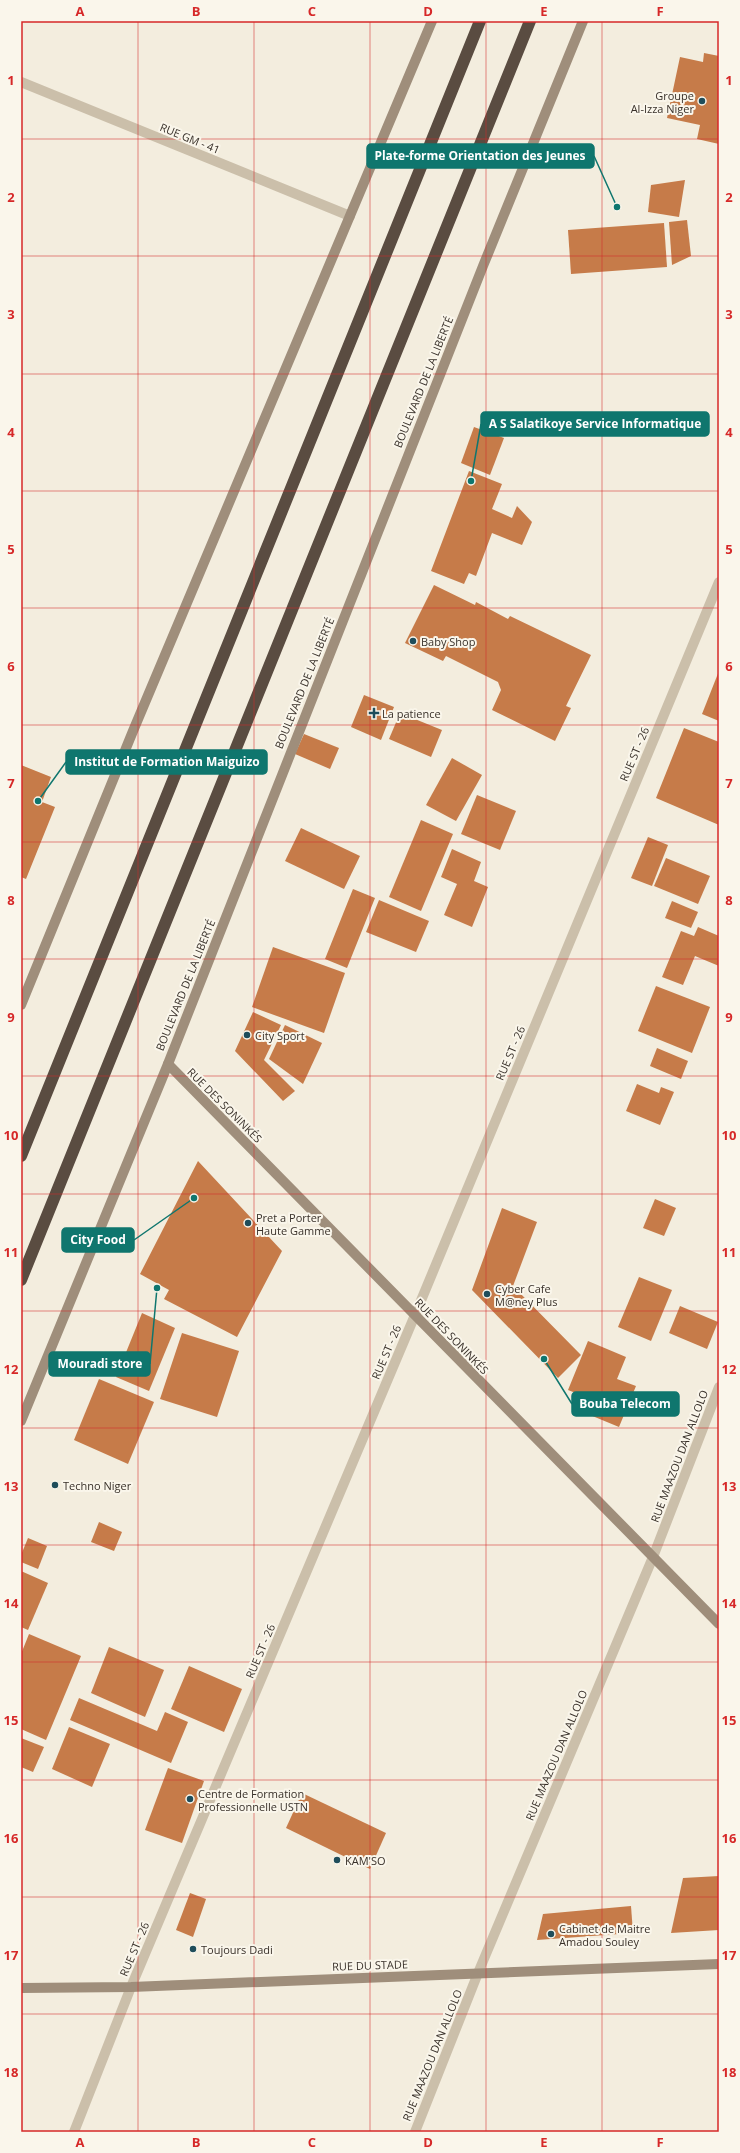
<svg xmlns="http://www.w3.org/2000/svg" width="740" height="2153" font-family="'Open Sans',sans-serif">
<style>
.building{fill:#c67b49}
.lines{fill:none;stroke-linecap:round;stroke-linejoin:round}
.street{stroke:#cbbfaa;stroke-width:10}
.secondary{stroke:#9f8e7b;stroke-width:10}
.highway{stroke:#5a4c41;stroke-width:12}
.grid{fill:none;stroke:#d62828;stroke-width:1;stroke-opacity:0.55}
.poi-dot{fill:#1e4d5b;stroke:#faf6eb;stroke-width:1.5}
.labels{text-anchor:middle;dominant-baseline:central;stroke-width:4;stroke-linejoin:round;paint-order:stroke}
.poi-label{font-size:11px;fill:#39312a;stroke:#faf6eb;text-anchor:start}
.street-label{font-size:11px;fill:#39312a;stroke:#faf6eb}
.leader{fill:none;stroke:#0f766e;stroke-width:1.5}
.callout-dot{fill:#0f766e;stroke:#faf6eb;stroke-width:1.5}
.callout{fill:#0f766e;stroke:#0f766e;stroke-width:1.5}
.callout-label{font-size:12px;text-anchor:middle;font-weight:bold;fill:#fff}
.neatline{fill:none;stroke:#d62828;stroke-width:1.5}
.grid-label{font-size:13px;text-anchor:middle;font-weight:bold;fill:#d62828}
</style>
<rect width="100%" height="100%" fill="#f3edde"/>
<g class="building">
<path d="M704,53L719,56V144L697,139L700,125L667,118L680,57L703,62Z"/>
<path d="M685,180L679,217L648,212L651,185Z"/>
<path d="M687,220L691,256L672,265L669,222Z"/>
<path d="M664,223L667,267L571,274L568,230Z"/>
<path d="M474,427L504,438L490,475L461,463Z"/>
<path d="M469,471L502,484L492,509L512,518L517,506L532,522L522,545L492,533L476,576L469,573L464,584L431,571Z"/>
<path d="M434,585L475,605L476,602L508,619L510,616L591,655L566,706L571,708L555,741L492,710L501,690L498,682L446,656L443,661L405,643Z"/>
<path d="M719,671V721L702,714Z"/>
<path d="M364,695L394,707L381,740L351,727Z"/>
<path d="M400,713L442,730L431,757L389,739Z"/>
<path d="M684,728L719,742V825L656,798Z"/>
<path d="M304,734L339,748L330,769L295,754Z"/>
<path d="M452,758L482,775L456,821L426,805Z"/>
<path d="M21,765L51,777L42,802L55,807L26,879L21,877Z"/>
<path d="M477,795L516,811L500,850L461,834Z"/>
<path d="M421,820L453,834L421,911L389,897Z"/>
<path d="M301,828L360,856L344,889L285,861Z"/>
<path d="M648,837L668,845L652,886L631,878Z"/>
<path d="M452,849L481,862L474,881L488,887L472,927L444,915L457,884L441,877Z"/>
<path d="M666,858L710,876L698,904L654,886Z"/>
<path d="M353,889L375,898L347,968L325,959Z"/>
<path d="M379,900L429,921L416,952L366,932Z"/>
<path d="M672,901L698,912L691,928L665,918Z"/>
<path d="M698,927L719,936V966L695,956L683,985L662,977L681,931L694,936Z"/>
<path d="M273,947L345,973L324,1033L252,1007Z"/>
<path d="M656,986L710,1007L692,1053L638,1031Z"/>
<path d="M253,1012L281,1025L264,1060L295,1091L283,1101L235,1051Z"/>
<path d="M285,1025L322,1043L303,1084L269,1059Z"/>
<path d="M657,1048L688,1061L681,1079L650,1066Z"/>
<path d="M637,1084L659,1093L661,1087L674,1092L660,1125L626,1111Z"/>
<path d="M198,1161L282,1251L237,1337L164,1299L169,1290L140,1274Z"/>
<path d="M655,1199L676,1208L664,1236L643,1228Z"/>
<path d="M502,1208L537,1222L513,1286L581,1355L558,1378L472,1290Z"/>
<path d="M639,1277L672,1290L651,1341L618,1327Z"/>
<path d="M680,1306L718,1322L707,1349L669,1333Z"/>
<path d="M142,1313L175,1328L149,1391L116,1377Z"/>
<path d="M182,1333L239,1351L217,1417L160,1399Z"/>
<path d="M588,1341L626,1357L617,1379L636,1386L619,1427L590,1415L596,1401L568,1390Z"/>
<path d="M99,1379L154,1402L128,1464L74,1440Z"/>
<path d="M99,1522L122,1532L114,1551L91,1542Z"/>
<path d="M28,1538L47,1546L38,1569L21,1562V1555Z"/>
<path d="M21,1571L48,1583L28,1630L21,1627Z"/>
<path d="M29,1634L81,1656L46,1740L21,1729V1654Z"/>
<path d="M109,1647L164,1670L145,1717L91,1693Z"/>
<path d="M189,1666L242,1689L224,1732L171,1709Z"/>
<path d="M79,1698L157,1731L165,1712L188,1722L171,1763L70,1720Z"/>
<path d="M69,1727L110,1744L92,1787L52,1769Z"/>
<path d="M21,1738L44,1747L33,1772L21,1767Z"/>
<path d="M168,1768L204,1781L182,1843L145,1830Z"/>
<path d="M302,1793L386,1833L370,1869L286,1828Z"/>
<path d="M719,1876V1930L671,1933L683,1878Z"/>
<path d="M190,1893L206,1899L193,1937L176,1930Z"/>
<path d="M631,1906L633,1933L537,1940L543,1914Z"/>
</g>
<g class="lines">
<g class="street">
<path d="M21,82L350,216"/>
<path d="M74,2132L131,1987L415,1315L719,582"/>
<path d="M415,2132L478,1973L653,1557L719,1387"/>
</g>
<g class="secondary">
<path d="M21,1005L133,731L432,21"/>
<path d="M168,1064L719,1624"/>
<path d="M21,1421L168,1064L483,266L583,21"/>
<path d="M21,1988L131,1987L719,1964"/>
</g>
<g class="highway">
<path d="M21,1156L480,21"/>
<path d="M21,1280L530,21"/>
</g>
</g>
<path class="grid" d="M138,21V2132M254,21V2132M370,21V2132M486,21V2132M602,21V2132M21,139H719M21,256H719M21,374H719M21,491H719M21,608H719M21,725H719M21,842H719M21,959H719M21,1076H719M21,1194H719M21,1311H719M21,1428H719M21,1545H719M21,1662H719M21,1780H719M21,1897H719M21,2014H719"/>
<g class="poi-dot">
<circle cx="702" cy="101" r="4"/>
<circle cx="413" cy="641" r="4"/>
<path d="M372 707h4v4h4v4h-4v4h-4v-4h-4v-4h4z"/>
<circle cx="247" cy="1035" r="4"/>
<circle cx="248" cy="1223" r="4"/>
<circle cx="487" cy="1294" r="4"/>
<circle cx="55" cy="1485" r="4"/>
<circle cx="190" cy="1799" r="4"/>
<circle cx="337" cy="1860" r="4"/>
<circle cx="551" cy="1934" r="4"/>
<circle cx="193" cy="1949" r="4"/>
</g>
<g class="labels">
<g class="poi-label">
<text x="694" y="95" text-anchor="end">Groupe<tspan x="694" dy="13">Al-Izza Niger</tspan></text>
<text x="421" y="641">Baby Shop</text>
<text x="382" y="713">La patience</text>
<text x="255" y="1035">City Sport</text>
<text x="256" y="1217">Pret a Porter<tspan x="256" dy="13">Haute Gamme</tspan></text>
<text x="495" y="1288">Cyber Cafe<tspan x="495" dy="13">M@ney Plus</tspan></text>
<text x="63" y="1485">Techno Niger</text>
<text x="198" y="1793">Centre de Formation<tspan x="198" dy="13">Professionnelle USTN</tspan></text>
<text x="345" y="1860">KAM'SO</text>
<text x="559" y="1928">Cabinet de Maitre<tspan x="559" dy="13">Amadou Souley</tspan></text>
<text x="201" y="1949">Toujours Dadi</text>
</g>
<g class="street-label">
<text transform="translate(190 138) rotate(22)">RUE GM - 41</text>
<text transform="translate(423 382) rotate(-68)">BOULEVARD DE LA LIBERTÉ</text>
<text transform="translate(304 683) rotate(-68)">BOULEVARD DE LA LIBERTÉ</text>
<text transform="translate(634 754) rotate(-67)">RUE ST - 26</text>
<text transform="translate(185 985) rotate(-68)">BOULEVARD DE LA LIBERTÉ</text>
<text transform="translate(510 1053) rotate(-67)">RUE ST - 26</text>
<text transform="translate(225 1105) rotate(45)">RUE DES SONINKÉS</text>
<text transform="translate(452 1336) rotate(46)">RUE DES SONINKÉS</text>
<text transform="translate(386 1352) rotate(-67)">RUE ST - 26</text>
<text transform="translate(679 1456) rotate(-69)">RUE MAAZOU DAN ALLOLO</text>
<text transform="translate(260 1651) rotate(-67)">RUE ST - 26</text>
<text transform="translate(556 1755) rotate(-67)">RUE MAAZOU DAN ALLOLO</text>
<text transform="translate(134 1949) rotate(-67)">RUE ST - 26</text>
<text transform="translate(370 1965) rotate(-2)">RUE DU STADE</text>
<text transform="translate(432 2055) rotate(-68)">RUE MAAZOU DAN ALLOLO</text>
</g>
</g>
<path class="leader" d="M617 207L594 156M471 481L481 424M38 801L66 762M194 1198L134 1240M157 1288L150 1364M544 1359L572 1404"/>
<g class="callout-dot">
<circle cx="617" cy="207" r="4"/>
<circle cx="471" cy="481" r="4"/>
<circle cx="38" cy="801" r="4"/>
<circle cx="194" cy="1198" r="4"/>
<circle cx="157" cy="1288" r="4"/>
<circle cx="544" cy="1359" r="4"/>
</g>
<g class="callout">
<rect x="367" y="144" width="227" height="24" rx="4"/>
<rect x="481" y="412" width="228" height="24" rx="4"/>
<rect x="66" y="750" width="201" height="24" rx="4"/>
<rect x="62" y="1228" width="72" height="24" rx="4"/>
<rect x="49" y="1352" width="101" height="24" rx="4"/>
<rect x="572" y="1392" width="107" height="24" rx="4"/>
</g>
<g class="callout-label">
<text x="480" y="160">Plate-forme Orientation des Jeunes</text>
<text x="595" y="428">A S Salatikoye Service Informatique</text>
<text x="167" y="766">Institut de Formation Maiguizo</text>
<text x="98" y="1244">City Food</text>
<text x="100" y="1368">Mouradi store</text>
<text x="625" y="1408">Bouba Telecom</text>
</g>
<rect width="740" height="2153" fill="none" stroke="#faf6eb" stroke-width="44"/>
<rect x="22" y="22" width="696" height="2109" class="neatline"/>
<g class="grid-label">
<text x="80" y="16">A</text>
<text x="196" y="16">B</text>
<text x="312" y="16">C</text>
<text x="428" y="16">D</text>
<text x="544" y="16">E</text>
<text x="660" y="16">F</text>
<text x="11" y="85">1</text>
<text x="729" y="85">1</text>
<text x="11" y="202">2</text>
<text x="729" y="202">2</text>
<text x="11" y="319">3</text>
<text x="729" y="319">3</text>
<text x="11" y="437">4</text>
<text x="729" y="437">4</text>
<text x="11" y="554">5</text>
<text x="729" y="554">5</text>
<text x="11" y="671">6</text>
<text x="729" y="671">6</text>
<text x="11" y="788">7</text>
<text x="729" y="788">7</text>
<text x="11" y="905">8</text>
<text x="729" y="905">8</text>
<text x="11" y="1022">9</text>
<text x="729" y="1022">9</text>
<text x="11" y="1140">10</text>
<text x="729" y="1140">10</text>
<text x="11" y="1257">11</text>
<text x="729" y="1257">11</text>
<text x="11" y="1374">12</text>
<text x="729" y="1374">12</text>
<text x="11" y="1491">13</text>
<text x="729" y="1491">13</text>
<text x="11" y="1608">14</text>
<text x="729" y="1608">14</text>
<text x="11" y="1725">15</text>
<text x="729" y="1725">15</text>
<text x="11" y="1843">16</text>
<text x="729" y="1843">16</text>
<text x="11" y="1960">17</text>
<text x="729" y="1960">17</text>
<text x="11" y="2077">18</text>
<text x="729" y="2077">18</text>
<text x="80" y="2147">A</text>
<text x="196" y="2147">B</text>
<text x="312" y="2147">C</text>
<text x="428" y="2147">D</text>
<text x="544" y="2147">E</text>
<text x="660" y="2147">F</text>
</g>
</svg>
